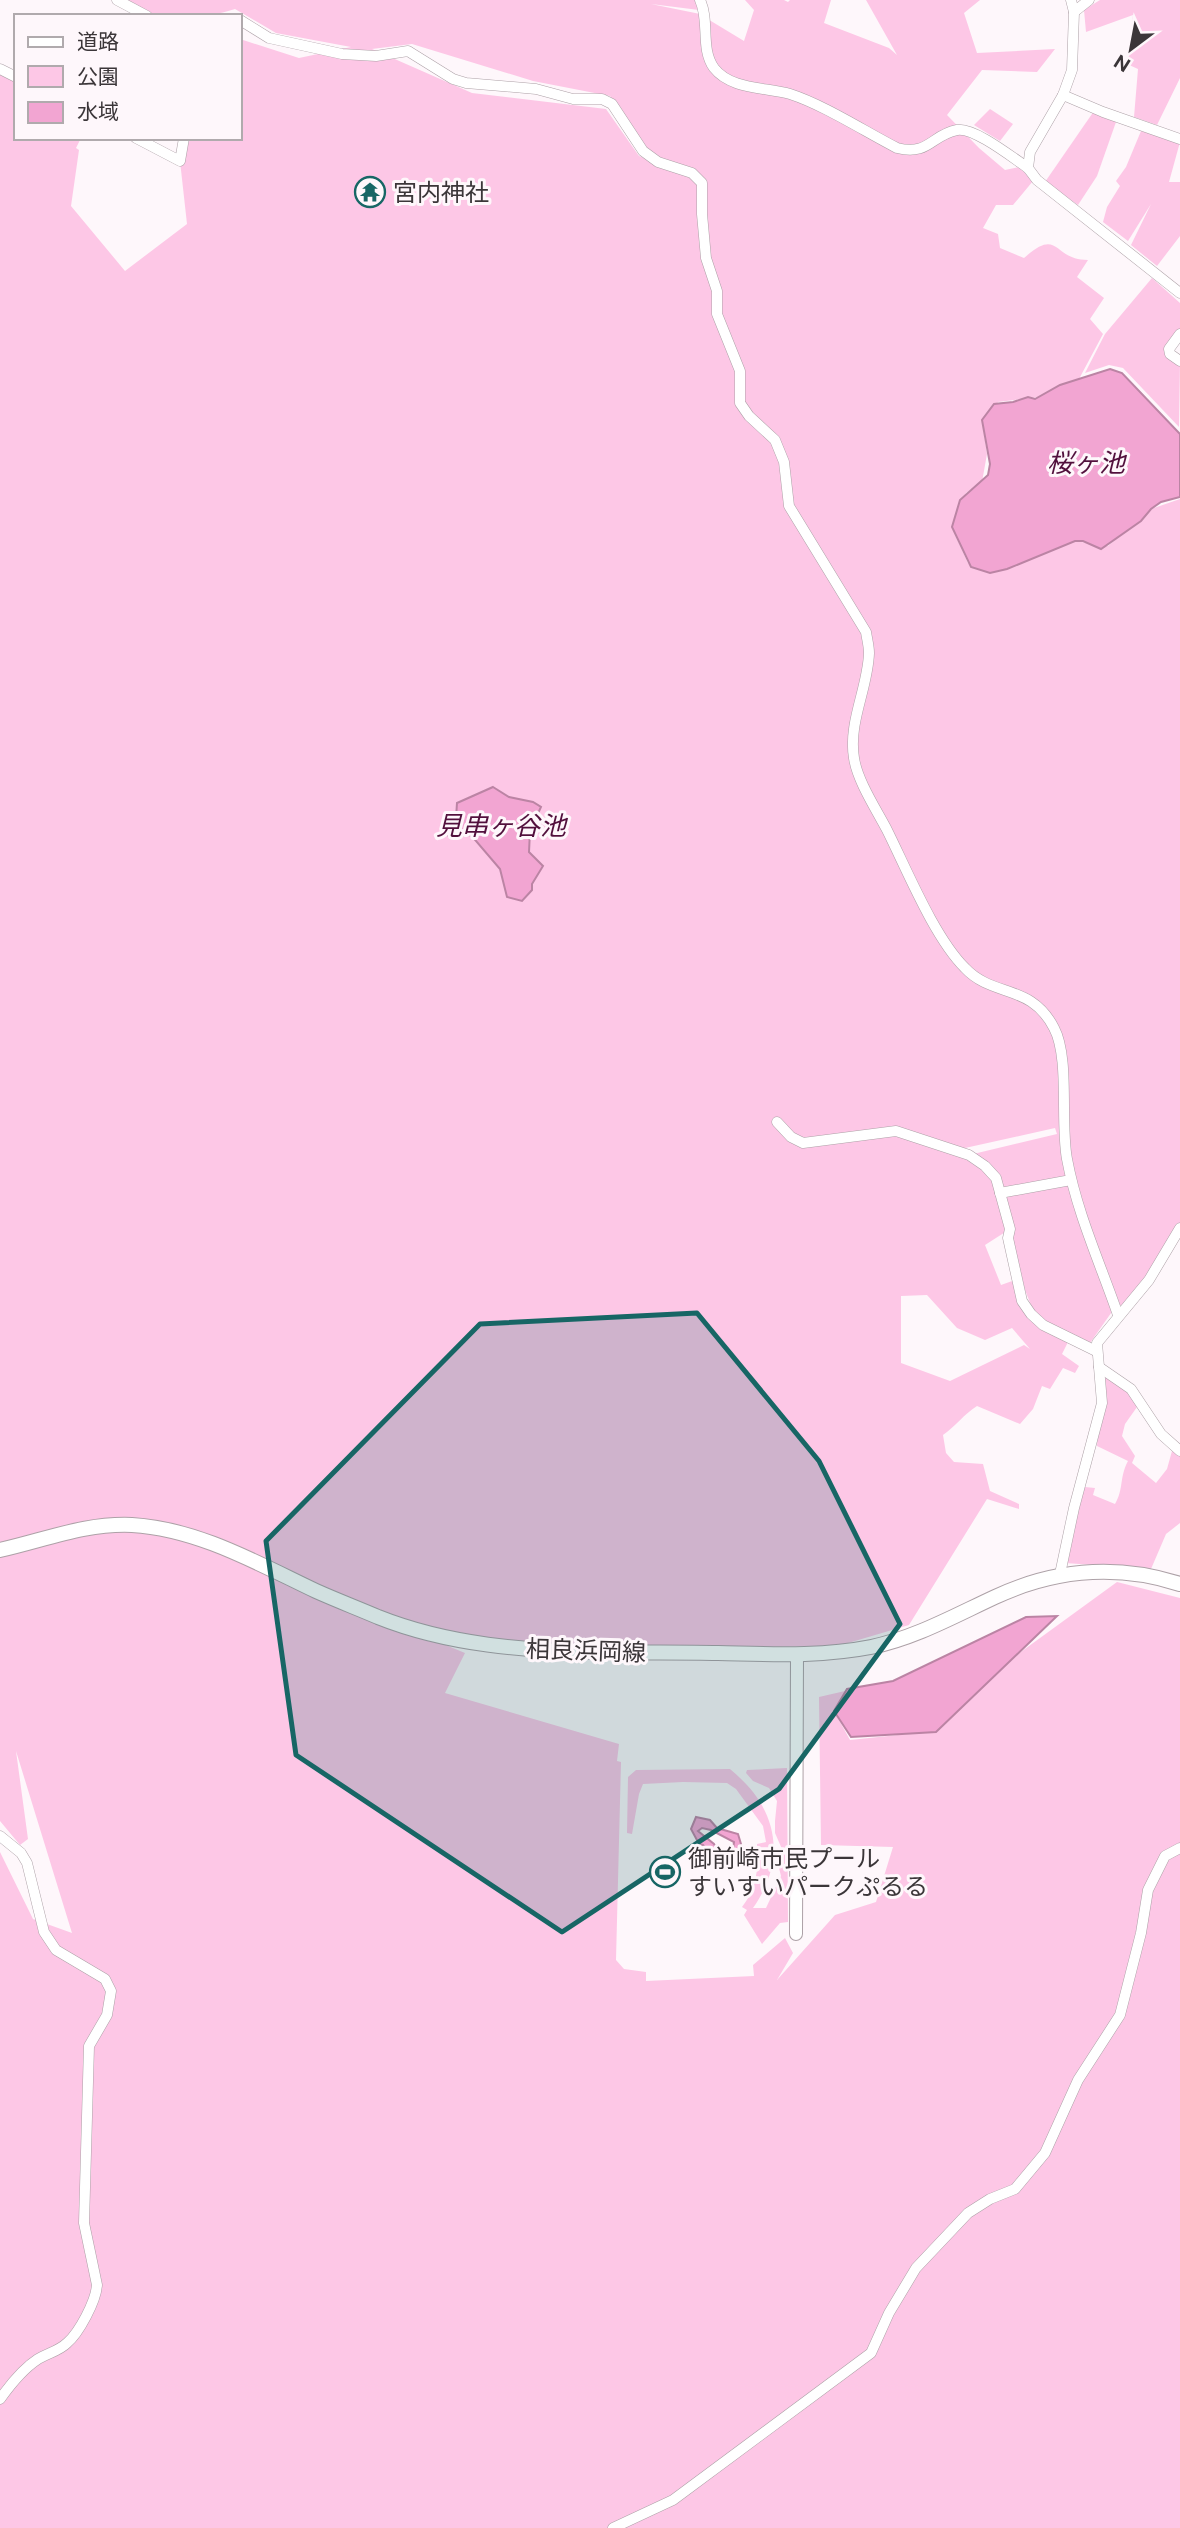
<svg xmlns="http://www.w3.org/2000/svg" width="1180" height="2528" font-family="'Public Sans','Noto Sans JP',sans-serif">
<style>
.green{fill:#fdc7e6;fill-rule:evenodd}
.water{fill:#f2a5d2;stroke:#bb84a4;stroke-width:2}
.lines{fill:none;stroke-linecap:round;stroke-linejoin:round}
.minor-casing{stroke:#ada1a7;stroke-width:11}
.tertiary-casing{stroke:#ada1a7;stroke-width:14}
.secondary-casing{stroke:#ada1a7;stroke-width:16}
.minor{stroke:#fff;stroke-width:10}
.tertiary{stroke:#fff;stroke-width:12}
.secondary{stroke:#fff;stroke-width:14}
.marked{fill:#176665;fill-opacity:0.2;stroke:#176665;stroke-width:5;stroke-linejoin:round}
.labels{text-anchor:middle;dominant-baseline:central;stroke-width:6;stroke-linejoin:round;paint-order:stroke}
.poi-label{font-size:24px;fill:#3b3639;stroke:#fef7fb;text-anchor:start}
.street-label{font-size:24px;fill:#3b3639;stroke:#fef7fb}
.water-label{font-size:26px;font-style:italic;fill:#52103d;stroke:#fef7fb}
</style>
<rect width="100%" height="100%" fill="#fef7fb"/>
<g class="green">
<path d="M124,0H704L699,10L651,4L705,15L706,18L744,41L754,10L745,0H784L788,2L790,0H831L824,23L889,48L897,55L866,0H980L964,13L977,53L1055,49L1037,72L982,70L947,115L979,148L1005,170L1019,167L1033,181L1013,205H996L983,228L998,234L1000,248L1024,258C1060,226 1052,260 1088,260L1077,277L1104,298L1090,319L1103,334L1079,379L1060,385L1040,397L998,402L983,426L987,454L982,482L966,493L952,528L968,563L990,573L1075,541L1108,546L1151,509L1180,499V1226L1166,1252L1127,1304L1116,1306L1090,1343L1036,1318L1025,1290L1010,1229L985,1245L1001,1285L1015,1280C1029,1314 1033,1326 1068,1342L1062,1354L1079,1366L1075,1373L1063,1368L1050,1389L1042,1386L1033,1409L1020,1424L977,1406C964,1414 956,1426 943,1435L946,1453L954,1462L983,1464L990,1491L1019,1504V1509L987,1499L909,1625L838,1646L627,1649L484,1644L373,1615L465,1653L445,1693L619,1744L617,1761L621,1762L616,1960L624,1969L646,1972V1981L754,1976L753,1965L785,1938L793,1953L777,1980L835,1915L876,1902L893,1847L821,1845L819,1697L845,1691L834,1711L850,1740L936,1731L1018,1654L1117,1582L1180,1598V2528H0V1852L33,1919L72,1933L16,1751L28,1839L20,1845L0,1821V73L16,81V138H81L76,148L79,150L71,206L125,271L187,224L180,161L184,138H240V39L299,58L351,47L276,33L235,9C210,17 176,21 150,13C141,10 133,4 124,0ZM412,44L533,81L610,96L646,153L682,172L639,156L606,109L472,93L372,49ZM1055,1128L1057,1134L969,1155L956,1150ZM927,1295L957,1328L985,1340L1012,1328L1030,1349L1024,1345L950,1381L901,1363V1296Z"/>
<path d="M1100,0H1180V78L1157,125L1134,117L1138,69L1127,64L1133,15L1086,32L1084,10Z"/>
<path d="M990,109L1013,124L1000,141L974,125Z"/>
<path d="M1094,111L1116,122L1097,176L1078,205L1045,182Z"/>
<path d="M1141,131L1180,142L1169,182H1180V236L1157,266L1131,245L1151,204L1128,241L1103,222L1107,207L1120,186L1116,181L1126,167Z"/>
<path d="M1152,278L1180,303V333L1170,349L1180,362L1179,427L1123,368L1109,365L1085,373L1105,334Z"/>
<path d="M1104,1372L1131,1392L1137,1407L1125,1424L1122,1436L1135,1456L1132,1463L1156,1483L1167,1469L1172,1451L1180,1453V1523L1166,1534L1151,1569L1065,1563L1072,1528L1085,1487L1095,1488L1093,1495L1115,1504C1124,1489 1119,1478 1128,1461L1097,1446L1101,1376Z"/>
<path d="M787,1768L788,1922L780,1923L762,1944L744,1915L747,1910L742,1907C757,1888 759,1866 757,1844L766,1842L763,1826L736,1789L727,1783L683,1782L643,1784L639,1794L632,1834L627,1833L628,1777L636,1770L730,1769C738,1776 747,1784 753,1792C782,1829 779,1871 753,1908H766L781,1876L778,1864L782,1849L775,1833V1821L777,1801L769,1788L753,1781L746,1773L747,1770Z"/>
</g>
<g class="water">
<path d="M1110,369L1122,373L1180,434V497L1161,502L1151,509L1141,521L1101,549L1083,541H1075L1007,569L990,573L971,567L952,527L960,500L988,475L990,464L982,420L994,404L1013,402L1028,397L1035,399L1060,385Z"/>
<path d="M493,787L509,797L533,802L541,807L530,831L529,852L543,866L532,884V890L522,901L507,897L500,869L471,835L451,837L447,835L456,818L457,803Z"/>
<path d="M1057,1616L936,1732L851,1737L834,1711L847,1689L893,1681L1026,1617Z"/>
<path d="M696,1817L710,1820L717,1828L738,1834L741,1844C738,1858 732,1861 718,1861L721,1855L733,1849L734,1842L711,1830L702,1828L698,1831L714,1844L719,1853L715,1859L703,1845L699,1844L691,1829Z"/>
</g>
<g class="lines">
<g class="minor-casing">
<g id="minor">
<path d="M117,0L147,16"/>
<path d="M700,0C710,21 700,49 714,68C731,90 766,87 790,94C824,105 864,131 897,148C929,156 931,135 957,130C974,127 1013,158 1028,168"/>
<path d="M1071,0L1074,12L1072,70L1063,95L1030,152L1028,168L1037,180L1180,293"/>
<path d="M1074,12L1089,0"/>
<path d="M240,20L269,38L342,54L376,56L408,51L453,79L466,83L536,89L573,99H602L612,104L643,151L658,162L692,173L702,183V214L706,258L717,291V314L740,371V403L749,416L775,440L784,462L789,506L866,632C867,639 869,646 869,653C868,688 848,722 854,758C857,780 876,809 887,830C907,870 934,937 965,968C993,998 1031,983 1054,1028C1070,1058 1060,1122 1067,1159C1077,1213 1100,1263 1118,1315"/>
<path d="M0,69L16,77"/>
<path d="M1063,95L1103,112L1180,139"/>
<path d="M136,138L180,161L184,138"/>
<path d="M1180,334L1169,349L1170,354L1180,361"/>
<path d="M777,1122L791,1137L803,1143L896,1131L969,1155L985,1166L996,1178L1010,1229L1008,1238L1022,1301L1031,1314L1043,1325L1096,1351"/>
<path d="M1000,1193L1071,1180"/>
<path d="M1099,1367L1131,1389L1161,1434L1180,1451"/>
<path d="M1060,1574L1074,1508L1102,1403L1097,1343L1149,1280L1180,1228"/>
<path d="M0,1836L21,1853L27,1863L44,1932L56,1950L105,1979L111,1991L107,2015L89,2046L84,2223L97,2285C96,2301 79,2333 67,2343C59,2351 48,2353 38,2359C24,2368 10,2385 0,2399"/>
<path d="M613,2528L673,2500L871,2353L889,2313L916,2268L968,2213L990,2199L1015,2189L1045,2153L1078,2080L1120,2015L1141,1933L1148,1890L1165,1856L1180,1848"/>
</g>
</g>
<g class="tertiary-casing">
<path id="tertiary" d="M796,1934L797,1654"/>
</g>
<g class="secondary-casing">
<path id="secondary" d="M0,1550C45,1540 85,1523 132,1525C198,1529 257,1563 316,1591C336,1600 357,1608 378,1617C448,1645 526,1651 601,1652C640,1653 679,1652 718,1653C769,1654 820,1657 871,1647C915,1638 954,1616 995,1597C1055,1569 1117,1564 1180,1584"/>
</g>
<use href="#minor" class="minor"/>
<use href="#tertiary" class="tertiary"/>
<use href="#secondary" class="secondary"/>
</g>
<path class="marked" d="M697,1313L819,1461L900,1624L779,1789L562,1932L296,1755L266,1541L480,1324Z"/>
<defs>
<g id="temple-ring" transform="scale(1.575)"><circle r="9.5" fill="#fef7fb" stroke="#176665" stroke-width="1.5"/><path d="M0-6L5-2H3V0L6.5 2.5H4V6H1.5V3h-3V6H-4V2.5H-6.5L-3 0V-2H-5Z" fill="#176665"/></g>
<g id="stadium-ring" transform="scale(1.575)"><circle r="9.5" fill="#fef7fb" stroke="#176665" stroke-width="1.5"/><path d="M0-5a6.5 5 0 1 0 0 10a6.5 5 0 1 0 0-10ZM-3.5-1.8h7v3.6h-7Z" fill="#176665"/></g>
</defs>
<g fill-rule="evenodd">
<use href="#temple-ring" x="370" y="192"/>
<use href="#stadium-ring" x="665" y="1872"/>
</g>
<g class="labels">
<g class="poi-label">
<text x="393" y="192">宮内神社</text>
<text x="688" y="1858">御前崎市民プール<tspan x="688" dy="28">すいすいパークぷるる</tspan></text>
</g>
<g class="street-label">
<text transform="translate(586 1650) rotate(2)">相良浜岡線</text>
</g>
<g class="water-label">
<text x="1086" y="462">桜ヶ池</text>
<text x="501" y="825">見串ヶ谷池</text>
</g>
</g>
<rect x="14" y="14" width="228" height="126" fill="#fef7fb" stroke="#b0aaad" stroke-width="2"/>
<rect x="28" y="37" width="35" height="10" fill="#ffffff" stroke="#b0aaad" stroke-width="2"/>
<text x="77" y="49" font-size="21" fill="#3b3639">道路</text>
<rect x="28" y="66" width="35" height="21" fill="#fdc7e6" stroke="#b0aaad" stroke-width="2"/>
<text x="77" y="84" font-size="21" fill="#3b3639">公園</text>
<rect x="28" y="102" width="35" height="21" fill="#f2a5d2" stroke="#b0aaad" stroke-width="2"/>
<text x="77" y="119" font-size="21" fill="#3b3639">水域</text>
<g transform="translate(1131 49) rotate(212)" stroke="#fef7fb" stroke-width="5" paint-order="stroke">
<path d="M0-5L12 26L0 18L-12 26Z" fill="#3b3639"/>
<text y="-10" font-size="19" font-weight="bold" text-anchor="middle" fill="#3b3639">N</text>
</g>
</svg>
